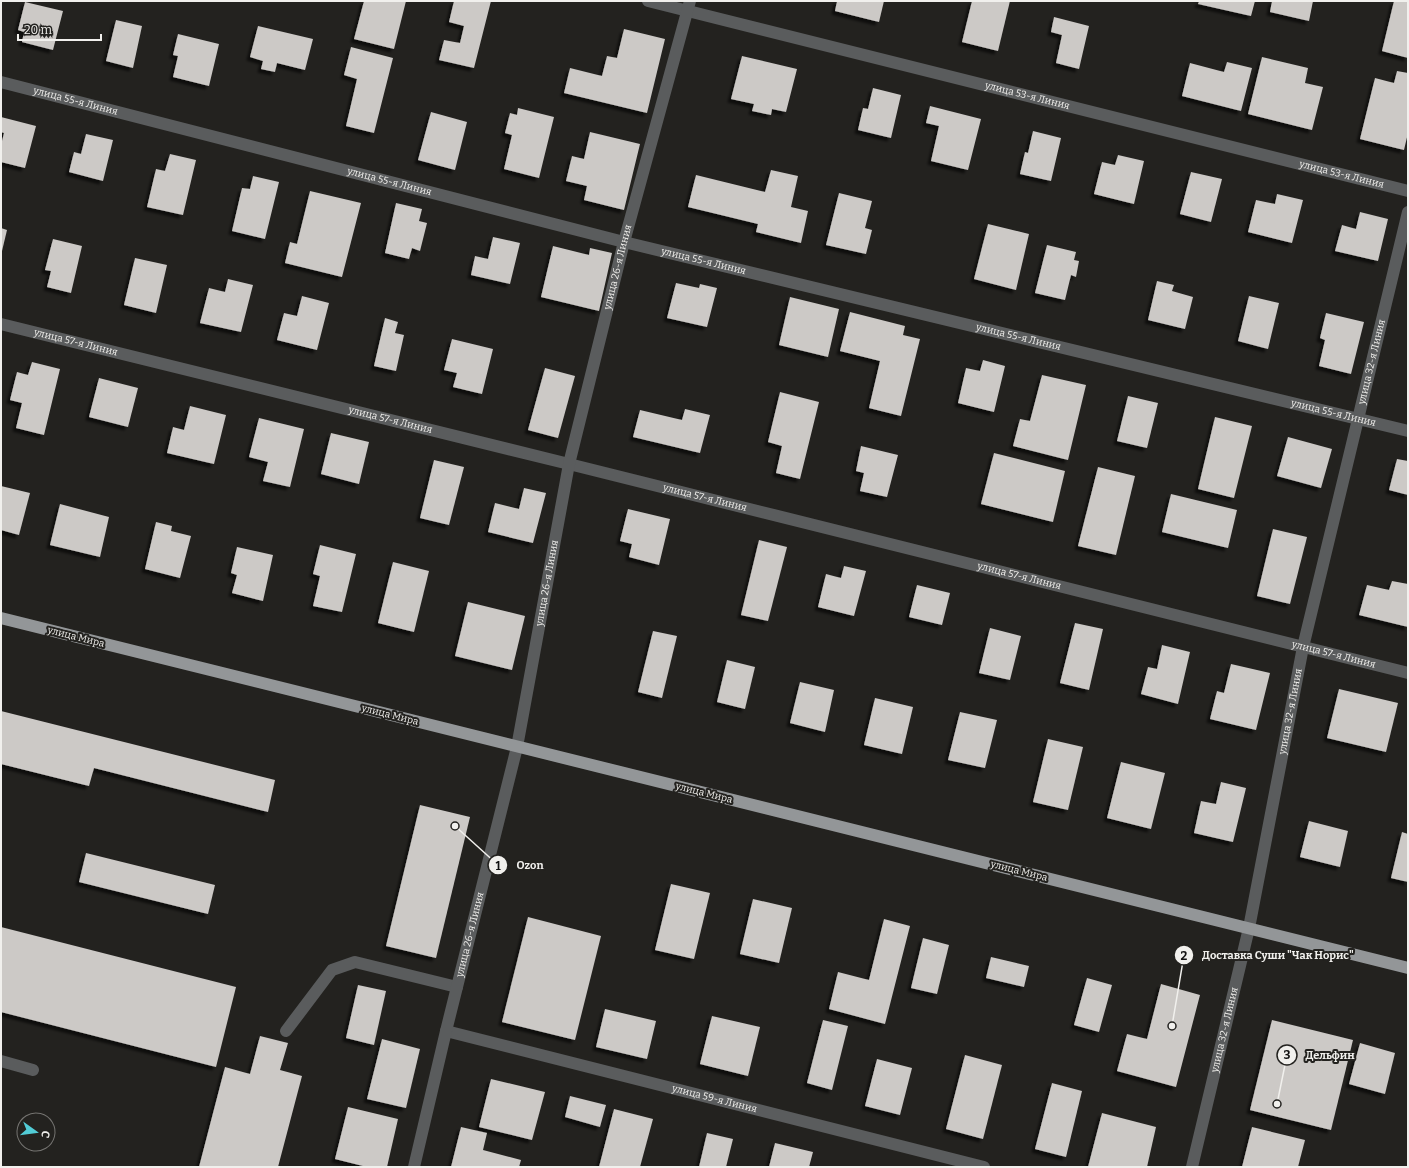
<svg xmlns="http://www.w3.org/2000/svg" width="1409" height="1168" font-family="Bitter,serif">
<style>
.building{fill:#ccc9c6;filter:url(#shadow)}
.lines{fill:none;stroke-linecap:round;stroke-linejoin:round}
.minor{stroke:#5a5c5d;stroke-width:12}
.major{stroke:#939698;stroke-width:12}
.labels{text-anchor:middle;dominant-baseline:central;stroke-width:4;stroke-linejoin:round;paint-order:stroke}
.street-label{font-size:10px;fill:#f1f0ed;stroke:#23221f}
.leader{fill:none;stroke:#f1f0ed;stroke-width:1.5}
.callout-dot{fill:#f1f0ed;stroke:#23221f;stroke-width:1.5}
.mark-label{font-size:12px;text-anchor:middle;font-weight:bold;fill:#111}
.callout-label{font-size:11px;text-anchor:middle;font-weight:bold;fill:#f1f0ed;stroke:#23221f;stroke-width:4;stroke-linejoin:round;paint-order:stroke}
</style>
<defs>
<filter id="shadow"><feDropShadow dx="-3.5" dy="3.5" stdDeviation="1" flood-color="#0009"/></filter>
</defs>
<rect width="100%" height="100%" fill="#23221f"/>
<g class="building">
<path d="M364,1H406L394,49L354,39Z"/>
<path d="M454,1H491L474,68L439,60L444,40L460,43L464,26L449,22Z"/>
<path d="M837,1H884L879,22L835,11Z"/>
<path d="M972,1H1010L998,51L962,42Z"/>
<path d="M1199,1H1255L1251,16L1198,4Z"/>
<path d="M1272,1H1313L1309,21L1270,12Z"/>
<path d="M1394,1H1408V58L1382,51Z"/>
<path d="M25,2L63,11L53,50L22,42L24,32L18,30Z"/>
<path d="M1054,17L1089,26L1079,69L1056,63L1062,35L1051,32Z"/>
<path d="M116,20L142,26L133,68L106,61Z"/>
<path d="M258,26L313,39L305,70L277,63L275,72L261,69L263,61L250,57Z"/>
<path d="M624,29L665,39L647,113L564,93L570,68L602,76L607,56L617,58Z"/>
<path d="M178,34L219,44L209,86L173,77L178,56L173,55Z"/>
<path d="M351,47L393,58L374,133L346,126L357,79L344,75Z"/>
<path d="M742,56L797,69L786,112L772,109L771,115L752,111L754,104L731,99Z"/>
<path d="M1262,57L1308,68L1305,83L1323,87L1312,130L1248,114Z"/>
<path d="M1227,62L1252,68L1241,111L1182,96L1190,63L1224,72Z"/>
<path d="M1397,71L1408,73V133L1404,150L1360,139L1375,78L1394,83Z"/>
<path d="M873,88L901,95L891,138L858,130L863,108L868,109Z"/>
<path d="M930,106L981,119L968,170L931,161L939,126L926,123Z"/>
<path d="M518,108L554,117L539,178L504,169L512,135L505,133L510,113L517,115Z"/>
<path d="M431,112L467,122L455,170L418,160Z"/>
<path d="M1,117L36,126L25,168L1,162V145L4,133L1,132Z"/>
<path d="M1033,131L1061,138L1051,181L1020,174L1025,152L1028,153Z"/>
<path d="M590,132L640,144L624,210L584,200L587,186L566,181L572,156L584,159Z"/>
<path d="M86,134L113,140L103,181L69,172L74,152L81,154Z"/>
<path d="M170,154L196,160L183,215L147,207L156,169L165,171Z"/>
<path d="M1118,155L1144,161L1134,204L1094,194L1102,162L1115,165Z"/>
<path d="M771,170L798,176L791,207L808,211L801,243L756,232L758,224L688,207L696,175L765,192Z"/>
<path d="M1191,172L1222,179L1211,222L1180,214Z"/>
<path d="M253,176L279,182L265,239L232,231L242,188L250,189Z"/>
<path d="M310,191L361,203L342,277L285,263L290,242L297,244Z"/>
<path d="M839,193L872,201L865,228L872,230L866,254L826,245Z"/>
<path d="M1277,194L1303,200L1292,243L1248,232L1256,200L1275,204Z"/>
<path d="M396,203L422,209L419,221L427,223L420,251L412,248L409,259L385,253Z"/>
<path d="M1360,212L1388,219L1378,261L1335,251L1342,225L1356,229Z"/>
<path d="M988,224L1029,234L1016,290L974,279Z"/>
<path d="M1,228L7,230L2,251H1Z"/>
<path d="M493,237L520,243L510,284L471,275L475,256L488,259Z"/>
<path d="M53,239L82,246L71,293L47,287L51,271L45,270Z"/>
<path d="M1047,245L1076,252L1074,260L1079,261L1076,277L1071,275L1065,300L1035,293Z"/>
<path d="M553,246L589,255L590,248L612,253L599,311L541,297Z"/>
<path d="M135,258L167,265L156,313L124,305Z"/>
<path d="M228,279L253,285L241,332L200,323L209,288L225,292Z"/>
<path d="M1157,281L1174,285L1172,291L1193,297L1185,329L1148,320Z"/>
<path d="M676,283L699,288L700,284L717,288L707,327L667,318Z"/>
<path d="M302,296L329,303L317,350L277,340L284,313L297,316Z"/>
<path d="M1249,296L1279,303L1268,349L1238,341Z"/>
<path d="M790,297L839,309L828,357L779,345Z"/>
<path d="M850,312L905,326L903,335L920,339L901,416L869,408L880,361L840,351Z"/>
<path d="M1326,313L1364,322L1351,374L1319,366L1325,340L1320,338Z"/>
<path d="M385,318L398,322L395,333L404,335L396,371L374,366Z"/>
<path d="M452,339L493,349L482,394L453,387L457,373L444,370Z"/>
<path d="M983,360L1005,366L994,412L958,403L966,368L980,371Z"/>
<path d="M32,362L60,369L44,435L16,428L22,403L10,400L17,372L28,375Z"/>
<path d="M545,368L575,376L558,438L528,430Z"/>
<path d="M1042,375L1086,385L1068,460L1013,446L1020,419L1030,421Z"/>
<path d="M99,378L138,388L128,427L89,417Z"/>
<path d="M780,392L819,402L800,479L776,473L782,446L768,442Z"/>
<path d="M1128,396L1158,403L1147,448L1117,441Z"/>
<path d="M190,406L226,415L214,464L167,453L173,427L184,430Z"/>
<path d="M685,409L710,415L700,453L633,437L640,410L682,420Z"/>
<path d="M1215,417L1252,426L1234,498L1198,489Z"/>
<path d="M259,418L304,429L290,487L263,481L268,462L249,457Z"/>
<path d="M331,433L369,442L359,484L321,474Z"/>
<path d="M1288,437L1332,449L1321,488L1277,476Z"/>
<path d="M861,446L898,455L887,497L860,491L864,473L856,471Z"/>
<path d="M994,453L1065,471L1053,522L981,504Z"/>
<path d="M1397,459L1408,461V495L1389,490Z"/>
<path d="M434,460L464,467L449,525L420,518Z"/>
<path d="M1098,467L1135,476L1116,555L1078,546Z"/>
<path d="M1,486L30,493L19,535L1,530Z"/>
<path d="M524,488L546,493L533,543L488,532L495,503L519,509Z"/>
<path d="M1171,494L1237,510L1228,548L1162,532Z"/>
<path d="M60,504L109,517L100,557L50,545Z"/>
<path d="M628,509L670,519L659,565L629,557L632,544L620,541Z"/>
<path d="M156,522L172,526L171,531L191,536L180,578L145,569Z"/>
<path d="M1273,529L1307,537L1290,604L1257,596Z"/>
<path d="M759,540L787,547L768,621L741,615Z"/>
<path d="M320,545L356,554L342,612L313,606L320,576L313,574Z"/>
<path d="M237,547L273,555L263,601L232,593L237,575L231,573Z"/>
<path d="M393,562L429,571L414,632L378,623Z"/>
<path d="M844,566L866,571L854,616L818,607L826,574L841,578Z"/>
<path d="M1392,581L1408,584V627L1359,615L1367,585L1389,590Z"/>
<path d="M917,585L950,593L942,625L909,617Z"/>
<path d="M468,602L525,616L512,670L455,656Z"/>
<path d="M1075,623L1103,629L1089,690L1060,683Z"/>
<path d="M990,628L1021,636L1010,680L979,673Z"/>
<path d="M653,631L677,636L662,698L638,692Z"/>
<path d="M1162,645L1190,652L1178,704L1141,694L1148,667L1157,669Z"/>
<path d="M727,660L755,667L745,709L717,702Z"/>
<path d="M1231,664L1270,673L1256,730L1210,719L1217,691L1224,693Z"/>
<path d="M800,682L834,690L825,732L790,723Z"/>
<path d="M1339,689L1398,703L1386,752L1327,738Z"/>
<path d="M875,698L913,707L902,754L864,745Z"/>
<path d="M1,711L275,780L268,812L94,768L89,786L1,764Z"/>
<path d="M960,712L997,720L985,768L948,760Z"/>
<path d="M1048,739L1083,747L1068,810L1033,802Z"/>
<path d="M1121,762L1165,773L1151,829L1107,818Z"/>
<path d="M1221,782L1246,788L1233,842L1194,833L1201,801L1216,804Z"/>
<path d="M420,805L470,817L436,958L386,946Z"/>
<path d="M1309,821L1348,831L1340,867L1300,857Z"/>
<path d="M1402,832L1408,834V882L1391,878Z"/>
<path d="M86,853L215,885L208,914L79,882Z"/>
<path d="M671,884L710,893L694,959L655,950Z"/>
<path d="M753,899L792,908L779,963L740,954Z"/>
<path d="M528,917L601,936L575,1040L502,1022Z"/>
<path d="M884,919L910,926L885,1024L829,1009L838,972L869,980Z"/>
<path d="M1,927L236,987L216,1067L1,1012Z"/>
<path d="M923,938L949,945L937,994L911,988Z"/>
<path d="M991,957L1029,966L1024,987L986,978Z"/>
<path d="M1087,978L1112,985L1099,1032L1074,1025Z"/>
<path d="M1161,984L1200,995L1176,1087L1117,1071L1127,1034L1147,1039Z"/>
<path d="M358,985L386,991L374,1045L346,1038Z"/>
<path d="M605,1009L656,1021L647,1059L596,1047Z"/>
<path d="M712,1016L760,1027L748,1076L700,1064Z"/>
<path d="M823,1020L848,1026L832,1090L807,1083Z"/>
<path d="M1272,1020L1353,1040L1331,1130L1250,1110Z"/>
<path d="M260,1036L288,1043L280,1070L302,1076L278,1167H199L225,1067L250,1074Z"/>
<path d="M382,1039L420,1049L406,1108L367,1099Z"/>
<path d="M1360,1043L1395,1053L1385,1094L1349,1084Z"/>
<path d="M965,1055L1002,1065L983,1139L946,1129Z"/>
<path d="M877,1059L912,1068L900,1115L865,1106Z"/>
<path d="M491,1079L545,1092L532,1140L479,1127Z"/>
<path d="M1052,1083L1082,1091L1066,1157L1035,1149Z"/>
<path d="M570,1096L606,1105L600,1127L565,1117Z"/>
<path d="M348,1107L398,1119L387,1167H367L335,1159Z"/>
<path d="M614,1109L653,1119L640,1167H599Z"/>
<path d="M1102,1113L1156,1127L1147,1167H1088Z"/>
<path d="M461,1127L487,1133L483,1150L521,1160L519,1167H451Z"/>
<path d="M1252,1127L1305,1140L1298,1167H1242Z"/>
<path d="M707,1133L733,1139L726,1167H699Z"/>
<path d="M775,1143L813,1152L809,1167H769Z"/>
</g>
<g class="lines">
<g class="minor">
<path id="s1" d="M648,1L1408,191"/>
<path id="s2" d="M1,82L624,242L1408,431"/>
<path id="s3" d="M1,324L569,464L1408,673"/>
<path d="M286,1031L332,970L355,962L457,987"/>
<path id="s4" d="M446,1031L984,1167"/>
<path d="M1,1061L33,1070"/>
<path id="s5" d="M414,1167L446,1031L517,747L569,464L624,242L690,1"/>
<path id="s6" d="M1192,1167L1249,928L1303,647L1408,212"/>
</g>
<path class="major" d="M1,618L1408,968"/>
</g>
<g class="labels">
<g class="street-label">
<text stroke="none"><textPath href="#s1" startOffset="391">улица 53-я Линия</textPath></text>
<text stroke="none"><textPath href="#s2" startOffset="77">улица 55-я Линия</textPath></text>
<text stroke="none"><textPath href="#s1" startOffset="715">улица 53-я Линия</textPath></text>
<text stroke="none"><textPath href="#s2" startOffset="401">улица 55-я Линия</textPath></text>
<text stroke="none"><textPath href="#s2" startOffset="725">улица 55-я Линия</textPath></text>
<text stroke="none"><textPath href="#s5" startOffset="923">улица 26-я Линия</textPath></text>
<text stroke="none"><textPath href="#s2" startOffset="1049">улица 55-я Линия</textPath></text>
<text stroke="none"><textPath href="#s3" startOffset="77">улица 57-я Линия</textPath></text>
<text stroke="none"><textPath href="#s6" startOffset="825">улица 32-я Линия</textPath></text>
<text stroke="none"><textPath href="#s2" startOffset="1373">улица 55-я Линия</textPath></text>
<text stroke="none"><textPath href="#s3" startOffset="401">улица 57-я Линия</textPath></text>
<text stroke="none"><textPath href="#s3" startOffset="725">улица 57-я Линия</textPath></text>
<text stroke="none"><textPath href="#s3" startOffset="1049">улица 57-я Линия</textPath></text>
<text stroke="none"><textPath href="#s5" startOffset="599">улица 26-я Линия</textPath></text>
<text transform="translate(76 637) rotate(14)">улица Мира</text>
<text stroke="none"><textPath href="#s3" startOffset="1373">улица 57-я Линия</textPath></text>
<text stroke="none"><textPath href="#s6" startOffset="466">улица 32-я Линия</textPath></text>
<text transform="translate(390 715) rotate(14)">улица Мира</text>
<text transform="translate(704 793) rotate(14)">улица Мира</text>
<text transform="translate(1019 871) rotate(14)">улица Мира</text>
<text stroke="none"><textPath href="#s5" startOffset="239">улица 26-я Линия</textPath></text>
<text stroke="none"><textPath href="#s6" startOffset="141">улица 32-я Линия</textPath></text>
<text stroke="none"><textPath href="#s4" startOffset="277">улица 59-я Линия</textPath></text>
</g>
</g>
<path class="leader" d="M455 826L498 865M1172 1026L1184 955M1277 1104L1287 1055"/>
<g class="callout-dot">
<circle cx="455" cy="826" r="4"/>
<circle cx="1172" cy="1026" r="4"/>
<circle cx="1277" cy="1104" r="4"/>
<circle cx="498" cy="865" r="10"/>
<circle cx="1184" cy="955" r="10"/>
<circle cx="1287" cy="1055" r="10"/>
</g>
<g class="mark-label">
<text x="498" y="870">1</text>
<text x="1184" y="960">2</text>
<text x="1287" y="1059">3</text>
</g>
<g class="callout-label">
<text x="530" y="869">Ozon</text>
<text x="1278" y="959">Доставка Суши "Чак Норис"</text>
<text x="1330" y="1059">Дельфин</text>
</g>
<rect width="1409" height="1168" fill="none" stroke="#f1f0ed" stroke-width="4"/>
<g transform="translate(36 1132) rotate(104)"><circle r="19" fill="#23221f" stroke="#757471"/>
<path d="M0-3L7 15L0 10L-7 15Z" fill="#52ccd6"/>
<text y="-6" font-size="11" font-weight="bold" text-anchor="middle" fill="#f1f0ed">С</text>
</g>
<path d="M18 34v6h83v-6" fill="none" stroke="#f1f0ed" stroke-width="2"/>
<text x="24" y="34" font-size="12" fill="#f1f0ed" stroke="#23221f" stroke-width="3" paint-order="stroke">20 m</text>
</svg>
